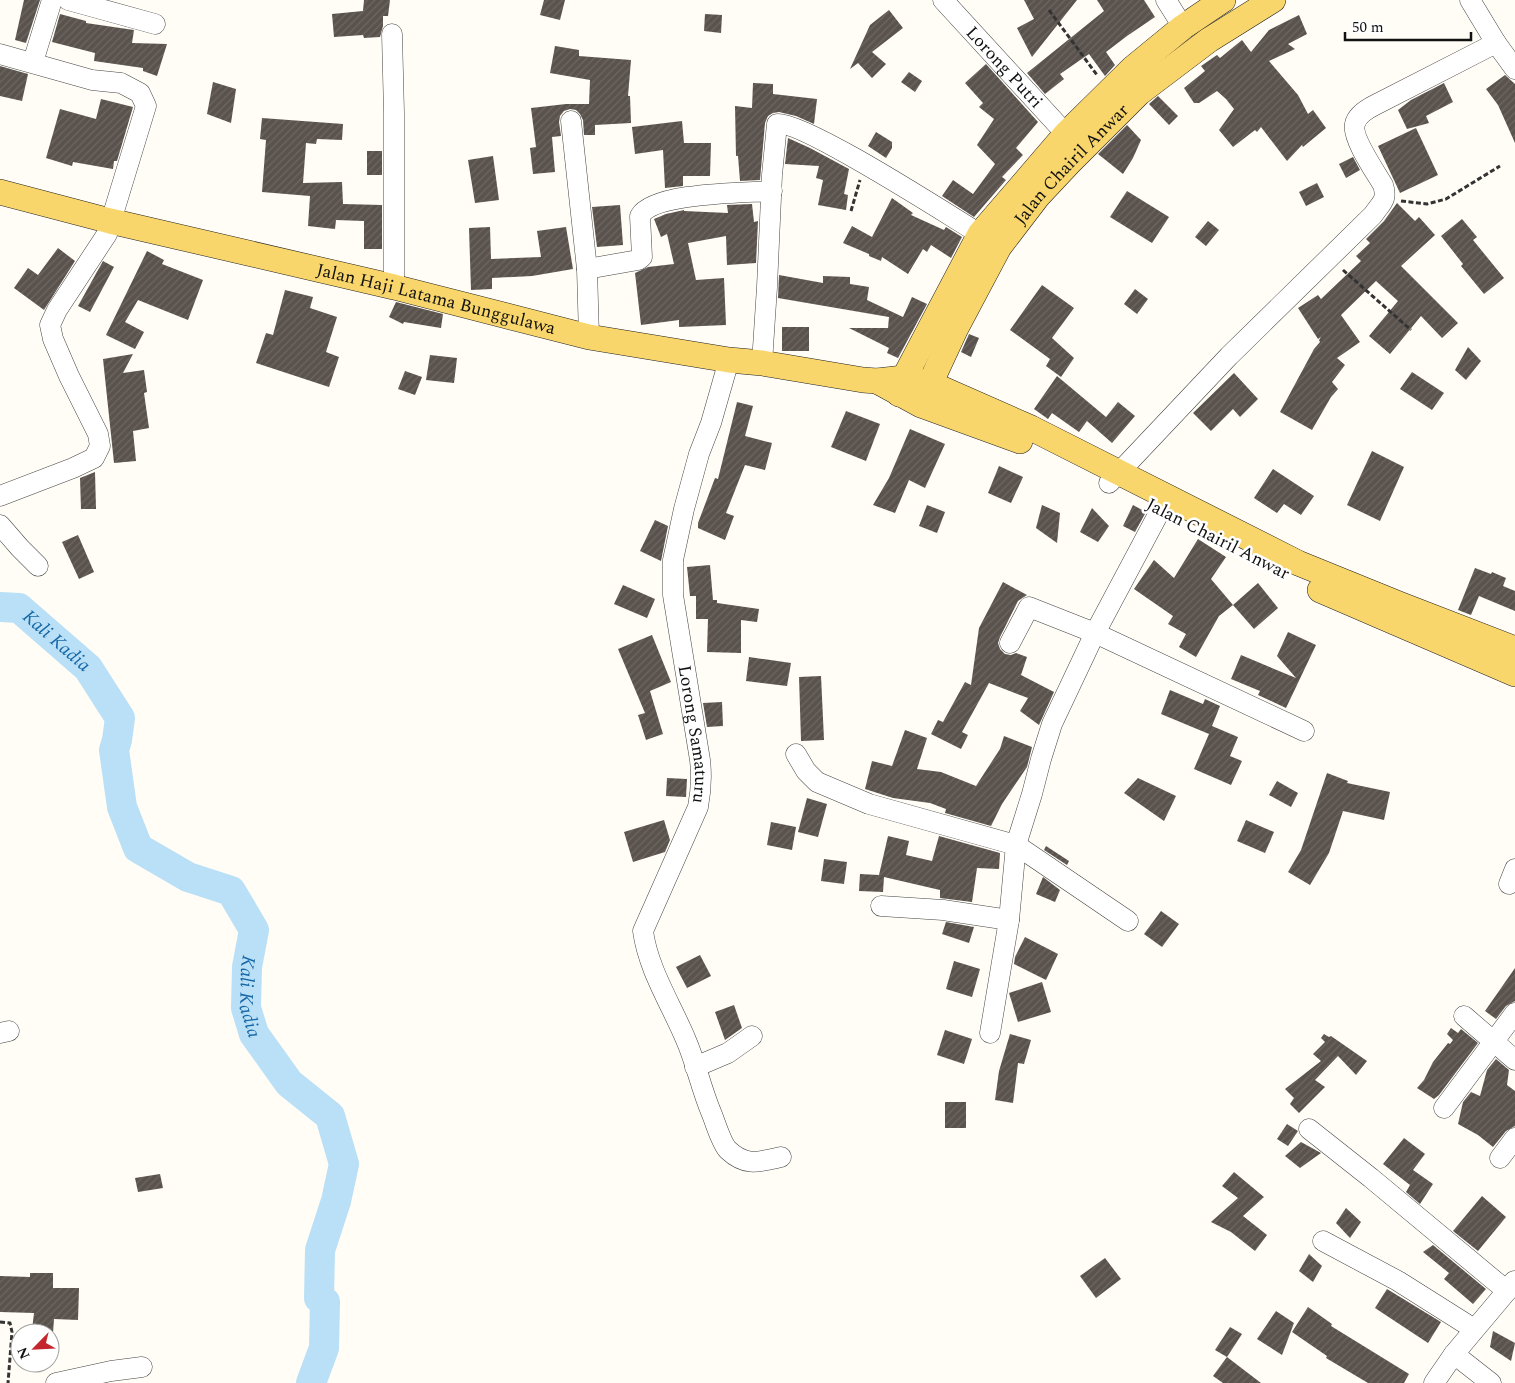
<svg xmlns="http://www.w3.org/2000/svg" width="1515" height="1383" font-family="Spectral,serif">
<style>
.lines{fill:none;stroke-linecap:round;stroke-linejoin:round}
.river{stroke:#b9e0f7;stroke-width:30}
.building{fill:url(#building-hatch)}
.minor-casing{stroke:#444;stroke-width:21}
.major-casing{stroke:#222;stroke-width:26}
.path{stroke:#333;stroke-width:3;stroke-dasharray:5 2.5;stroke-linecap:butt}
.minor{stroke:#fff;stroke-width:20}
.major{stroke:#f9d66b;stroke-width:25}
.labels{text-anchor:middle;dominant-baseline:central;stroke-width:5;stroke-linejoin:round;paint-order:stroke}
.street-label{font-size:18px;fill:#111;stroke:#fff}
.water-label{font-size:19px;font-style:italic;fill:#1768a6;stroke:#fff}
</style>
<defs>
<pattern id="building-hatch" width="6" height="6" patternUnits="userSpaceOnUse" patternTransform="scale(1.25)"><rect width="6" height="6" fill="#5a524d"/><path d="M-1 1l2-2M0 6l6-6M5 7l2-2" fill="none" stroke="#6d6662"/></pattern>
</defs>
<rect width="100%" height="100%" fill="#fffdf5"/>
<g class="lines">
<path class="river" id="s1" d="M0,607L19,608L88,668L120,718L117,740L114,750L122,807L138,848L188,877L231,891L254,930L247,967L246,1008L254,1034L289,1083L330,1116L344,1164L336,1201L320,1250L319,1298L325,1302L324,1348L311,1383"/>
</g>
<g class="building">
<path d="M24,0H40L26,43L15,40Z"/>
<path d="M364,0H390L388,16H383V26L380,37L364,38L363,35L334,37L332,14L363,11Z"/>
<path d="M544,0H565L560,20L540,15Z"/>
<path d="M1024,0H1077L1032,57L1017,28L1034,19Z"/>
<path d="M1097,0H1144L1155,17L1127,36L1106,52L1115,65L1105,76L1089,54L1060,74L1064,79L1045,94L1027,73L1104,11Z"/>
<path d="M889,10L903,28L872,52L886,64L872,78L858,63L850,69L870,25Z"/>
<path d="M60,14L86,21V23L134,30L132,43L167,44L157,76L143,71V68L94,61L95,53L52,42Z"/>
<path d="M705,14L722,15L721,33L704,31Z"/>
<path d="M1299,15L1307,34L1288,44L1295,49L1269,61L1298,95L1308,114L1313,110L1326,128L1303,147L1302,145L1287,161L1261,127L1257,132L1255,130L1233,147L1219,130L1234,109L1226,99L1217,91L1199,103H1194L1184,88L1205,71L1201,66L1217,55L1220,58L1242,40L1251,52L1269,30Z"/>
<path d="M555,46L579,50V56L631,60L628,96H630L631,123L595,125V135H584L583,120L580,114L576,110L570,109L564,111L560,116L559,122L561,136L552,137L555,172L533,174L530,148L536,147L531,108L566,104H589L590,80L550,73Z"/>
<path d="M986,64L1038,122L1016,148L1023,155L1002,177L1006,180L974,217L942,196L953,180L973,194L995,164L977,145L994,119L979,107L983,103L965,83Z"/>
<path d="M0,66L28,74L22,101L0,96Z"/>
<path d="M909,72L922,81L915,92L901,82Z"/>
<path d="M1505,75L1515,84V143L1498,105L1486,89Z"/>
<path d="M213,82L236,89L231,123L207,114Z"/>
<path d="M753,83L773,84V94L817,99L814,124L796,116L779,112L773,113L768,116L765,123L760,180L740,181L738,156H736L735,106L752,108Z"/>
<path d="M1444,83L1453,102L1426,116L1429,123L1407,129L1398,110L1411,100Z"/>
<path d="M1158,96L1178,116L1169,125L1149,104Z"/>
<path d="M101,99L133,107L117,161H114L113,169L73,162L72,166L46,158L60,109L96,119Z"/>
<path d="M262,118L343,124L342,140L317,139L316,144L306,143L303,183L342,182L343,204L382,205V249H364V221L336,220L335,229L308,226L310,196L262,192L266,140L260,139Z"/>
<path d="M682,121L684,143H711L710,176H683V186L665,188L663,150L635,154L632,127Z"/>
<path d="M1127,125L1141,140L1133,158L1123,174L1098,154Z"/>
<path d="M1416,128L1438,175L1400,193L1378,146Z"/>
<path d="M876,132L892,142V148L886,158L868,146Z"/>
<path d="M788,138L810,148L849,169L844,194L848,195L846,210L818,205L823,180L816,178L819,166L785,164Z"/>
<rect x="367" y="151" width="15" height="24"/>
<path d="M493,156L499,200L475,203L468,160Z"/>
<path d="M1353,157L1360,170L1346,178L1339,164Z"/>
<path d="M1317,183L1324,197L1306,206L1299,192Z"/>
<path d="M1127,191L1169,217L1152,243L1110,217Z"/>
<path d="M892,198L913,213L911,215L944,230L946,227L962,237L951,258L931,245L927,252L923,249L908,274L882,257L881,261L869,256V254L843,243L852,226L872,237Z"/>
<path d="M1397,203L1415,221L1419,217L1435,235L1401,266L1458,323L1442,338L1421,316L1390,354L1369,336L1398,301L1376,281L1341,315L1360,342L1337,358L1345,365L1332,382L1338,389L1331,397L1312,430L1280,412L1314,349L1320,342L1319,340L1321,337L1318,339L1298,308L1318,295L1321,299L1361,261L1356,256L1370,243L1366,239L1384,221Z"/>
<path d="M752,204L754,222L758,221L756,263L727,265L726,236L688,243L696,280L724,278L726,325L679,327V320L641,325L635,273L648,267L674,264L667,234L661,237L654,219L666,214L684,210V211L728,213L727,205Z"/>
<path d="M620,205L623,245L597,247L592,207Z"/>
<path d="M1462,219L1477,237L1473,240L1504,278L1484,294L1461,266L1463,264L1441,236Z"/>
<path d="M1208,221L1219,230L1206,246L1195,237Z"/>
<path d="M490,227L491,259L541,257L537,231L566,227L573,269L532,276L492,278V289L471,290L469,228Z"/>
<path d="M58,248L75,261L44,310L14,288L28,268L38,275Z"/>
<path d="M147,251L164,260L162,264L203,280L188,320L138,300L125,322L144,332L135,349L106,335Z"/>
<path d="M103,261L114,267L90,312L78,306Z"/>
<path d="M779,275L823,283V276L850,277V284L869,287L867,300L903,317L912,297L927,304L898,358L887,353L889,348L849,328H888L889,317L778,298Z"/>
<path d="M1042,285L1074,308L1052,338L1074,358L1061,377L1046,366L1050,359L1010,330Z"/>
<path d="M1135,289L1148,299L1137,314L1124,304Z"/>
<path d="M285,290L313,297L310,308L337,317L326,352L339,357L329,387L256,363L266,333L273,335Z"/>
<path d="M396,302L443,314L441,328L404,322L403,324L389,317Z"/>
<rect x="782" y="327" width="27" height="24"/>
<path d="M969,334L979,338L971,357L961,352Z"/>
<path d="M1468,347L1481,361L1466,380L1455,370Z"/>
<path d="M133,354L123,373L144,370L147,392L144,393L149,428L133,431L136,461L114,463L103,359Z"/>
<path d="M430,355L457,358L454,383L426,380Z"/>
<path d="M405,371L422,377L415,395L398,389Z"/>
<path d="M1412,372L1444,393L1432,410L1400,389Z"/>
<path d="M1234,373L1258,399L1240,417L1233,409L1211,431L1193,413Z"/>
<path d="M1057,376L1106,417L1118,402L1135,416L1112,443L1087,421L1079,432L1052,413L1048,419L1034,409Z"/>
<path d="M737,402L753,406L745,436L772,443L765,470L745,465L726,513L734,516L725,540L698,528V523L715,478L718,479Z"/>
<path d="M846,411L880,424L866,461L831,447Z"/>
<path d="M910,429L945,444L925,488L909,480L895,513L873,505L889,478Z"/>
<path d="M1372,451L1404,467L1380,521L1347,505Z"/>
<path d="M999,466L1023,477L1011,503L988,493Z"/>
<path d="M1273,469L1314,496L1301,515L1284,504L1277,513L1254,498Z"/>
<path d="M95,472L96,509H81L80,478Z"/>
<path d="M927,505L945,512L937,533L919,526Z"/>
<path d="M1042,505L1060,513L1057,543L1036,528Z"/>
<path d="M1133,505L1146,512L1135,532L1123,526Z"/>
<path d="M1092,508L1109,526L1098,542L1080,532Z"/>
<path d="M655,520L668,526L661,561L640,551Z"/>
<path d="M78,535L94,572L79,579L62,542Z"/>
<path d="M1198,539L1226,557L1211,579L1233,605L1219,616L1196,657L1179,647L1186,634L1168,624L1173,616L1134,589L1154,560L1174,578Z"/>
<path d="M710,565L713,600H717V603L759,609L757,622L741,620V653L707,652L708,619H696V596H690L687,567Z"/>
<path d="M1475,568L1491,574L1492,572L1506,578L1503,586L1515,591V611L1479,596L1471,615L1458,610Z"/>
<path d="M1003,582L1027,595L1018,601L1000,637L998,643L1000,649L1005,654L1011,655L1016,653L1027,657L1021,675L1054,692L1039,725L1020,711L1028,698L989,683L962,732L968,735L961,749L931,734L938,720L943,722L965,682L971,685L979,628Z"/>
<path d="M1258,583L1278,608L1254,629L1233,605Z"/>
<path d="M623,585L655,599L647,618L614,604Z"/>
<path d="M1288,632L1316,645L1286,708L1258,695L1260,691L1231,679L1241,655L1296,678L1277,656Z"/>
<path d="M652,635L671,682L650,691L663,734L646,740L638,715L645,713L618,649Z"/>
<path d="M749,657L791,663L787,686L746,681Z"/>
<path d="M821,676L824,740L801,741L799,677Z"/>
<path d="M1170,690L1203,704L1205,699L1220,706L1212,726L1238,737L1230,756L1242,761L1231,785L1194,769L1209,734L1161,714Z"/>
<path d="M722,702L723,726L707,727L703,703Z"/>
<path d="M905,730L927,738L917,769L941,772L976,786L1000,749L1004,736L1032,747L1027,767L1002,804L991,826L945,813L946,809L930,803L893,798L865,789L872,761L892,766Z"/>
<path d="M1327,773L1348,781L1347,783L1390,792L1384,820L1343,811L1329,853L1310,885L1288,872L1301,850Z"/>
<path d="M667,778L687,779L686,797L666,796Z"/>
<path d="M1138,778L1176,796L1164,821L1124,793Z"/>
<path d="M1277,781L1298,793L1291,807L1269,795Z"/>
<path d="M807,798L827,804L818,837L798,832Z"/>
<path d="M664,820L670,840L665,852L633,862L624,832Z"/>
<path d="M1246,820L1274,832L1265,853L1237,841Z"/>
<path d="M771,822L796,827L792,850L767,845Z"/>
<path d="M888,836L909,841L906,855L932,861L939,836L1000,853L999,869L977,868L972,902L940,898V890L884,877L883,892L859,891L860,874L879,875Z"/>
<path d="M1046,846L1069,861L1067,865L1044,850Z"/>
<path d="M824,859L847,862L844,884L821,881Z"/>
<path d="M1043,877L1060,890L1055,902L1036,894Z"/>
<path d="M1161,911L1179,924L1162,947L1144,934Z"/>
<path d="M946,922L974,927L969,943L942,934Z"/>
<path d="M1025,937L1058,954L1046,980L1014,964L1015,957Z"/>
<path d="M700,955L711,976L687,988L676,967Z"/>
<path d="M954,961L980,969L972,997L946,989Z"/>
<path d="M1515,968V1001L1506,1006L1496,1019L1485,1011Z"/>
<path d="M1042,982L1051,1012L1018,1022L1009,993Z"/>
<path d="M734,1005L742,1028L725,1040L715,1012Z"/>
<path d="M1451,1028L1458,1033L1461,1029L1478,1043L1439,1095L1434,1099L1417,1088L1424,1080L1433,1062L1448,1043L1450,1044L1453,1040L1447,1034Z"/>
<path d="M945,1030L972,1039L964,1064L937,1055Z"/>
<path d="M1010,1034L1031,1040L1024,1064L1018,1063L1013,1103L995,1100L999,1071Z"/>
<path d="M1324,1034L1329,1037L1331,1036L1367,1061L1356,1075L1338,1056L1315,1080L1325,1087L1299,1113L1290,1104L1294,1098L1285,1089L1321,1061L1313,1054L1325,1042L1321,1038Z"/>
<path d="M1496,1059L1509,1070L1507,1085L1515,1091V1126L1506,1131L1493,1147L1478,1135L1458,1124L1463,1102L1471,1092L1480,1096L1487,1070Z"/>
<rect x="945" y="1102" width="21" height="26"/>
<path d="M1287,1124L1298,1131L1288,1146L1277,1139Z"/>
<path d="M1404,1138L1425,1154L1413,1170L1433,1184L1420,1204L1406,1192L1410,1185L1383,1164Z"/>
<path d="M1301,1142L1321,1153L1300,1168L1285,1156Z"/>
<path d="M1234,1172L1264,1197L1243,1216L1267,1235L1255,1251L1231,1232L1211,1222L1238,1198L1222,1186Z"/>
<path d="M160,1174L163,1188L138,1192L135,1178Z"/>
<path d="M1482,1196L1506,1217L1478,1251L1453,1231Z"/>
<path d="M1346,1208L1361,1222L1350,1238L1336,1223Z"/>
<path d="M1433,1245L1486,1289L1473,1304L1444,1279L1449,1273L1423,1252Z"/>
<path d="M1309,1254L1322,1266L1313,1282L1299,1271Z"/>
<path d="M1105,1258L1121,1279L1096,1298L1080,1276Z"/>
<path d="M30,1273H53V1288H79L78,1320L54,1319L53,1333L32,1330L34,1313L0,1312V1276L30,1277Z"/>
<path d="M1387,1289L1441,1322L1428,1343L1375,1308Z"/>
<path d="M1308,1307L1332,1324L1331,1326L1409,1374L1404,1383H1368L1326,1358L1327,1356L1292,1332Z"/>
<path d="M1276,1311L1294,1323L1282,1355L1257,1339Z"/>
<path d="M1230,1327L1242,1334L1227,1357L1215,1350Z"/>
<path d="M1493,1331L1515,1343L1511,1361L1490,1347Z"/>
<path d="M1227,1357L1261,1383H1223L1213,1376Z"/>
</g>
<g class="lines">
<g class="minor-casing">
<g id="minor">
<path d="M68,0L155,24"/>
<path id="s2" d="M943,0L1066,134"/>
<path d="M1166,0L1183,27"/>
<path d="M392,34L394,113V287"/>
<path d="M1496,43L1515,69"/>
<path d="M0,54L92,80L121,83L140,93L146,106L107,234L57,310L50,325L53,339L69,376L98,434L100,446L94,458L73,468L0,496"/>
<path d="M33,62L52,0"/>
<path d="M571,121L587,269"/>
<path d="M589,337L587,269L638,260L642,257L640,216C654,192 745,193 772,191"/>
<path id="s3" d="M729,360L711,423L699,454L684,509L673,560V595L700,760C702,777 701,791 698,807L643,931C648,969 671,1004 686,1040C696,1063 701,1088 711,1112C715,1121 721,1143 728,1150C746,1167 759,1162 781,1157"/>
<path d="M762,363L767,287L772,175L777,124C802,120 950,216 980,234"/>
<path d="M1109,483L1229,356L1373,215C1381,203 1388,200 1383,185C1376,173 1351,137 1355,124C1357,115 1367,109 1375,105L1496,43L1470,0"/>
<path d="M0,525L20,548L38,566"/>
<path d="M1010,643L1029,607L1095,633L1304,731"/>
<path d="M796,754L806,771L817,782L869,804L1016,845L1128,921"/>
<path d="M1509,884L1515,869"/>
<path d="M881,906L943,910L1009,920"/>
<path d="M1464,1016L1515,1060"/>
<path d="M0,1033L9,1031"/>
<path d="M990,1033L1009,920L1016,845L1032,794L1041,759L1052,724L1095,633L1161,509"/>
<path d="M695,1067L728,1053L752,1036"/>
<path d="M1444,1108L1515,1013"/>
<path d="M1309,1129L1371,1178L1507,1291"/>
<path d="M1500,1158L1515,1138"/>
<path d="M1323,1241L1398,1281L1474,1329"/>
<path d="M1454,1354L1491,1383"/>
<path d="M56,1383L111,1371L142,1367"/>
<path d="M1434,1383L1454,1354L1507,1291L1514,1281"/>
</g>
</g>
<g class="major-casing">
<g id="major">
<path id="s4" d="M0,192L110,221L394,287L589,337L729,360L762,363L863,380L877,381L904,378L931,384L1031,428L1298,563L1399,604L1515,649"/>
<path d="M877,381L921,405L1020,441"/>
<path d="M899,394L904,378L980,234L1066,134L1133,68L1183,27L1223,0"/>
<path id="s5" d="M923,399L955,330L999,247L1038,196L1069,163L1139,93L1209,40L1273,0"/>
<path d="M1320,590L1515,674"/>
</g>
</g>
<g class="path">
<path d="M1049,10L1097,75"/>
<path d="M1401,201L1427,204L1446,199L1500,166"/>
<path d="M851,211L860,180"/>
<path d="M1343,270L1411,330"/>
<path d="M0,1322L10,1323L12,1332L8,1383"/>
</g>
<use href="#minor" class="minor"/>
<use href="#major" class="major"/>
</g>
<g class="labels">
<g class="street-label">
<text stroke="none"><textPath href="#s2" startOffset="91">Lorong Putri</textPath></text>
<text stroke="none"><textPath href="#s5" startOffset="280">Jalan Chairil Anwar</textPath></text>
<text stroke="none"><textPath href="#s4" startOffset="449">Jalan Haji Latama Bunggulawa</textPath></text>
<text transform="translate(1218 539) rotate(27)">Jalan Chairil Anwar</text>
<text stroke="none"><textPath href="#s3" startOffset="384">Lorong Samaturu</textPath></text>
</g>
<g class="water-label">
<text stroke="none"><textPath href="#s1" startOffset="69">Kali Kadia</textPath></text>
<text stroke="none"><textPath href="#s1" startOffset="520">Kali Kadia</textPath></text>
</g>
</g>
<g transform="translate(35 1348) rotate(246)"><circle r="24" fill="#ffffff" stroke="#a0a0a0"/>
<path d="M0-4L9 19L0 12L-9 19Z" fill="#c4262e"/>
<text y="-8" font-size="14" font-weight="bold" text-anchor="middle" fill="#111111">N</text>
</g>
<path d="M1345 32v8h126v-8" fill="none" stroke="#111111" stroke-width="2.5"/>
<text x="1352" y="32" font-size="15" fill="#111111" stroke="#ffffff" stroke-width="4" paint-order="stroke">50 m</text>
</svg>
